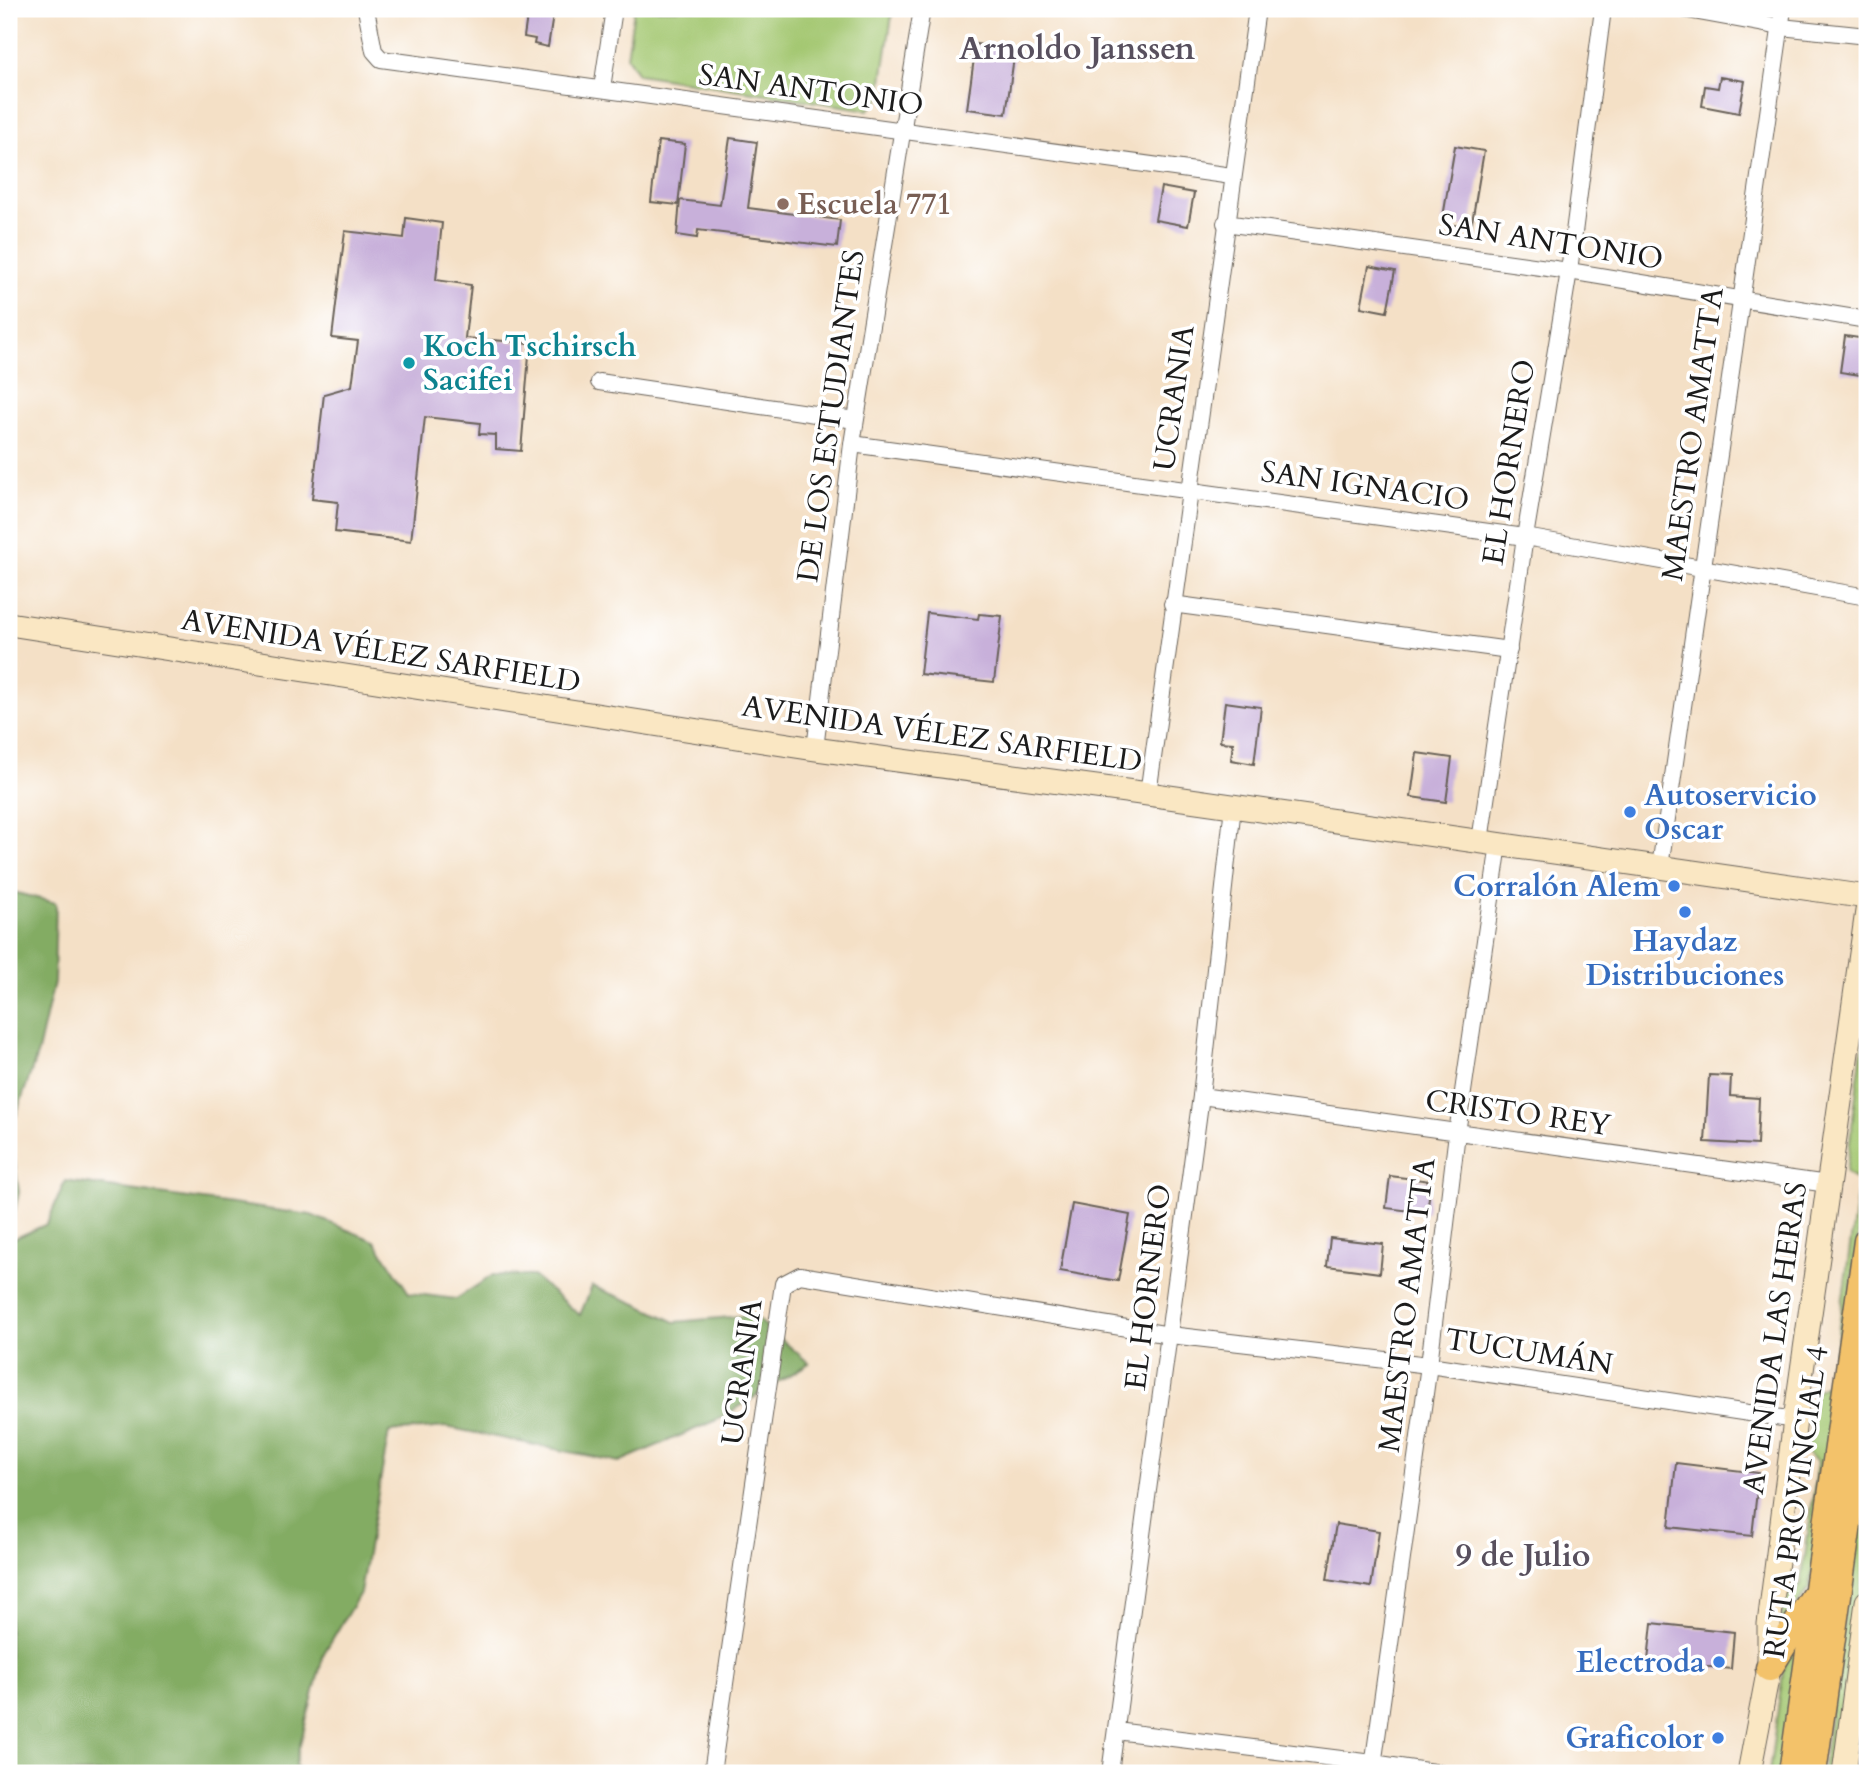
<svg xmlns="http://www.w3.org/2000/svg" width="1876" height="1782" font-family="Cardo,serif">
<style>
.green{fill:#a4c872;stroke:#607247;stroke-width:2}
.forest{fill:#83ac64;stroke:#506440;stroke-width:2}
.building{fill:#c8b0da}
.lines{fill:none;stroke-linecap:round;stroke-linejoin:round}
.street-casing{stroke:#686158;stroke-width:18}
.secondary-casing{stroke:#686158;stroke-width:25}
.primary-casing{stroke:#686158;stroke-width:29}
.street{stroke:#fff;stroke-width:16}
.secondary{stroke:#fae7c3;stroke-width:23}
.primary{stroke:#f3c26a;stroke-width:26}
.education-dot{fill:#8d6e63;stroke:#fff;stroke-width:2.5}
.culture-dot{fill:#0f9aa8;stroke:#fff;stroke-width:2.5}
.shop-dot{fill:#3f7fe0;stroke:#fff;stroke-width:2.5}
.labels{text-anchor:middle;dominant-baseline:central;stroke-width:7;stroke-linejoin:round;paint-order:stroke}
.street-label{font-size:30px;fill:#1c1c1c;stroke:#fff}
.education-label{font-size:30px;font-weight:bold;fill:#785e54;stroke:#fff;text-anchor:start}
.culture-label{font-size:30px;font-weight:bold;fill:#0d838f;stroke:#fff;text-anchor:start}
.shop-label{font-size:30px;font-weight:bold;fill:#366cbe;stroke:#fff;text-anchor:end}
.neighbourhood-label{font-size:32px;font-weight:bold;fill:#58505e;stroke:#fff}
</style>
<rect width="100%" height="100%" fill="#fff"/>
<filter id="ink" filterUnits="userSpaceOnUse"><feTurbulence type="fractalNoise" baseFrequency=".0143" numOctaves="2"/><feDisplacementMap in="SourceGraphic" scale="14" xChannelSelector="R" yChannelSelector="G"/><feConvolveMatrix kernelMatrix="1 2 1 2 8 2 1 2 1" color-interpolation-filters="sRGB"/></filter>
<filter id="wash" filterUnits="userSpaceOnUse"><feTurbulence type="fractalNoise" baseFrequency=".00686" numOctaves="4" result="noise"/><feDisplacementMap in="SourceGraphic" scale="28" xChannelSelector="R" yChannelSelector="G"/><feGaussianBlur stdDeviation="1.57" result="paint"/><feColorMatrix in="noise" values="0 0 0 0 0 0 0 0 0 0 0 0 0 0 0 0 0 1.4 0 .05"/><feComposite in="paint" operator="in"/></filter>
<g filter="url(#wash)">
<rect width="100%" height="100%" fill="#f4e0c6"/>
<g class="green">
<path d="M634,9H893L879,100L868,110L638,74L627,57Z"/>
<path d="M1867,1011V1172L1810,1588L1783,1623L1781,1619L1785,1597L1801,1585L1818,1462L1807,1453L1815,1391L1831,1383L1859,1183L1846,1172Z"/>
<path d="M1867,1453V1555L1837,1773H1822Z"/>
<path d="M1798,1639L1783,1773H1769L1784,1666Z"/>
</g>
<g class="forest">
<path d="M9,891L56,903L54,982L38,1052L10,1133L19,1192L9,1237Z"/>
<path d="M65,1181L311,1215L375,1241L409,1293L456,1299L493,1275L533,1276L580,1315L592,1286L637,1304L675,1322L753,1315L809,1363L721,1418L619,1462L446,1427L389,1432L360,1593L324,1653L295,1764L299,1773H9V1241L47,1224Z"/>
</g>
<g id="blocks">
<g class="building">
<path d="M528,9H554L548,47L534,44L535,39L524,37Z"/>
<path d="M976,44L1015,50L1006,114L967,109Z"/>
<path d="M1720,77L1745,81L1739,113L1702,106L1705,86L1718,88Z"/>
<path d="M730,138L757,142L748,208L840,220L837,247L698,230L697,238L677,235L680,200L720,205Z"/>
<path d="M658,141L685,144L678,205L651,202Z"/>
<path d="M1455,146L1484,151L1471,228L1442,223Z"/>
<path d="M1161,187L1194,193L1188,226L1155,220Z"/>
<path d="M406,218L442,223L436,280L471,285L465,338L530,343L521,451L496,449V435L479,434L480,423L425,417L411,541L335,532L338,502L312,499L324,394L352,386L358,341L332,338L345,231L404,238Z"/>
<path d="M1369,266L1395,271L1387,312L1361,307Z"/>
<path d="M1845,336L1867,339V376L1840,372Z"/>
<path d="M927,613L978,619L979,614L1002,616L994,682L920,674Z"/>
<path d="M1225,702L1261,707L1254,764L1231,760L1233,743L1220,742Z"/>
<path d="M1417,753L1452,758L1446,802L1411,797Z"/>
<path d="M1709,1075L1731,1076L1730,1096L1759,1098L1757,1145L1705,1142Z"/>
<path d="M1390,1176L1431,1181L1427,1213L1386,1208Z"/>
<path d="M1072,1204L1130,1215L1118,1281L1060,1271Z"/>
<path d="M1330,1238L1383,1244L1380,1273L1327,1266Z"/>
<path d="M1676,1463L1759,1473L1752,1536L1669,1527Z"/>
<path d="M1336,1524L1379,1531L1371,1587L1327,1580Z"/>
<path d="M1652,1623L1734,1632L1731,1669L1648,1661Z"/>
</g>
</g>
</g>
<g filter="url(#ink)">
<use href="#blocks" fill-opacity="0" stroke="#686158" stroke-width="2"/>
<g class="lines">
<g class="street-casing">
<g id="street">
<path d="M366,9L374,51L381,59L1232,176"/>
<path d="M1682,9L1781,27L1867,36"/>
<path d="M602,88L614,9"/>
<path d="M1225,223L1569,271L1867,320"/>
<path d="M599,382L855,420"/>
<path d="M852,444L1525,537L1867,597"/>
<path d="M1172,604L1509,650"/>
<path d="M815,749L852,444L922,9"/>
<path d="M1148,794L1257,9"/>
<path d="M1480,841L1525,537L1569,271L1603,9"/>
<path d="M1660,867L1783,9"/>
<path d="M1201,1096L1828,1184"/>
<path d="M1116,1731L1373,1763L1440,1773"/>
<path d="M712,1773L783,1284L800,1275L1170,1335L1429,1365L1795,1420"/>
<path d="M1110,1773L1201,1096L1233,806"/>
<path d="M1372,1773L1429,1365L1457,1133L1499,844"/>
</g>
</g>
<g class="secondary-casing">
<g id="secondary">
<path d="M9,624L815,749L1148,794L1867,897"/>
<path d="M1749,1773L1769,1668V1624L1795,1420L1867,911"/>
<path d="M1844,1773L1867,1602"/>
</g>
</g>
<g class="primary-casing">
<g id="primary">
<path d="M1769,1668L1813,1598"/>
<path d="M1792,1773L1867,1241"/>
<path d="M1813,1773L1867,1389"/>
</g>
</g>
<use href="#street" class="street"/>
<use href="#secondary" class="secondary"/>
<use href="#primary" class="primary"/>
</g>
</g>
<circle class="education-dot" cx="783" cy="204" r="7"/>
<circle class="culture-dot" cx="409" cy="363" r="7"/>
<g class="shop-dot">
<circle cx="1630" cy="812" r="7"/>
<circle cx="1674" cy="886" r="7"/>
<circle cx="1685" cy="912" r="7"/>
<circle cx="1719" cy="1662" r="7"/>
<circle cx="1718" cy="1738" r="7"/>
</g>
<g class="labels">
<g class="street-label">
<text transform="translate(811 90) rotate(8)">SAN ANTONIO</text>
<text transform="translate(1551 242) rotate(9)">SAN ANTONIO</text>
<text transform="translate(1174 398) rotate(-82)">UCRANIA</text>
<text transform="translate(831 416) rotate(-82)">DE LOS ESTUDIANTES</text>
<text transform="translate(1693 434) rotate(-82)">MAESTRO AMATTA</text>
<text transform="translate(1509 462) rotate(-81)">EL HORNERO</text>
<text transform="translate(1365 486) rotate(8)">SAN IGNACIO</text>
<text transform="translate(381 651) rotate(9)">AVENIDA VÉLEZ SARFIELD</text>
<text transform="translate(942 734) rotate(8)">AVENIDA VÉLEZ SARFIELD</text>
<text transform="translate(1518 1113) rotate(8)">CRISTO REY</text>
<text transform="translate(1148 1287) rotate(-83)">EL HORNERO</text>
<text transform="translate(1407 1305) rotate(-83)">MAESTRO AMATTA</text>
<text transform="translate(1775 1338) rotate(-82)">AVENIDA LAS HERAS</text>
<text transform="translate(1529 1352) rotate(9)">TUCUMÁN</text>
<text transform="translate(742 1372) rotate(-82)">UCRANIA</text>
<text transform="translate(1796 1502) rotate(-82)">RUTA PROVINCIAL 4</text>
</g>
<g class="education-label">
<text x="797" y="204">Escuela 771</text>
</g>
<g class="culture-label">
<text x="423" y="346">Koch Tschirsch<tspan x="423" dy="34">Sacifei</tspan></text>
</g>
<g class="shop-label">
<text x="1644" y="795" text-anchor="start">Autoservicio<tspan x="1644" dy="34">Oscar</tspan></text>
<text x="1660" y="886">Corralón Alem</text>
<text x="1685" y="941" text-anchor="middle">Haydaz<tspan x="1685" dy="34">Distribuciones</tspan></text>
<text x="1705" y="1662">Electroda</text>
<text x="1704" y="1738">Graficolor</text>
</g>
<g class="neighbourhood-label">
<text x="1077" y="49">Arnoldo Janssen</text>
<text x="1523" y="1556">9 de Julio</text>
</g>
</g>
<rect width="1876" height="1782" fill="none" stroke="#fff" stroke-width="35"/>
</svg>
